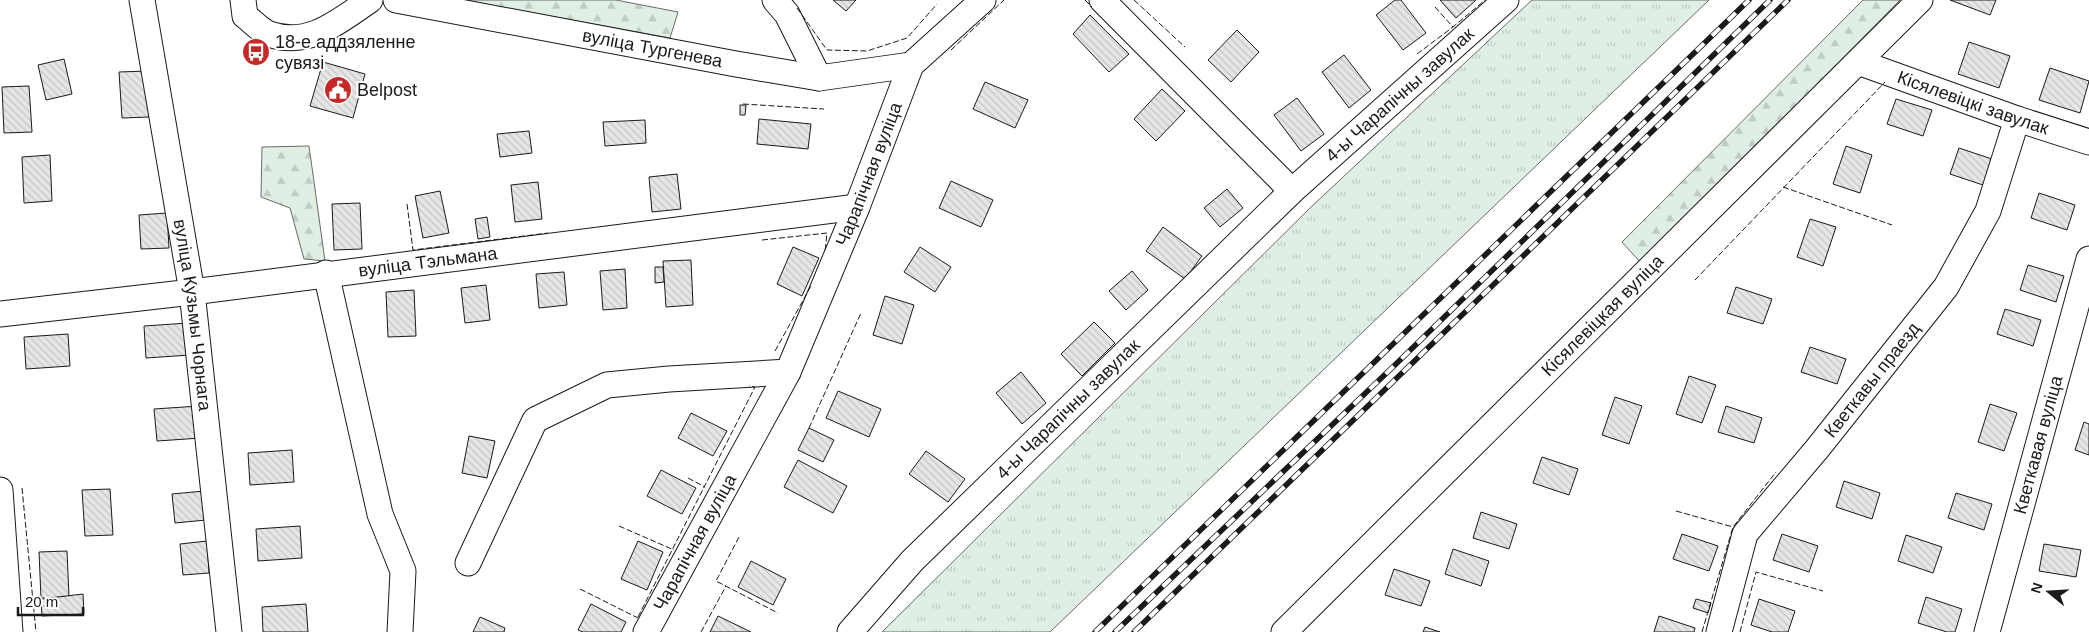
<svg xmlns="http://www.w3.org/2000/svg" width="2089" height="632" font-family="Arial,sans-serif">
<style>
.grass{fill:url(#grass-tufts);stroke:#6a6a6a}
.forest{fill:url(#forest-firs);stroke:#6a6a6a}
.building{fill:url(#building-back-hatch);stroke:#1a1a1a}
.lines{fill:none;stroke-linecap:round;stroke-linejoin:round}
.minor-casing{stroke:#1a1a1a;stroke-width:27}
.minor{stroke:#fff;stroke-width:25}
.rail-casing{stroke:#1a1a1a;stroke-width:5.5}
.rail{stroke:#fff;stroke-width:4;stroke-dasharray:11;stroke-linecap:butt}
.fence{stroke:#1a1a1a;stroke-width:1;stroke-dasharray:6 2.5;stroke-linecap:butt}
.labels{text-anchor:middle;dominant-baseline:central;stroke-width:4;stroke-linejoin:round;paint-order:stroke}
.poi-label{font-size:18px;fill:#1a1a1a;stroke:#fff;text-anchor:start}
.street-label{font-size:18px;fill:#1a1a1a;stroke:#fff}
</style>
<defs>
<pattern id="grass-tufts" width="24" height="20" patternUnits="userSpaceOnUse" patternTransform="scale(1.25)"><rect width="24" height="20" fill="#e0efe3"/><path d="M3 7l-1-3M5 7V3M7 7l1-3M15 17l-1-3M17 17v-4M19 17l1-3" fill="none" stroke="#c0ccc2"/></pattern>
<pattern id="forest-firs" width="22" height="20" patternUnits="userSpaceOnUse" patternTransform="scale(1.25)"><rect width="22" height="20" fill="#e0efe3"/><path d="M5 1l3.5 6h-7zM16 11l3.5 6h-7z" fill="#c0ccc2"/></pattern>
<pattern id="building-back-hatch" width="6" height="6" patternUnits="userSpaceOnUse" patternTransform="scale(1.25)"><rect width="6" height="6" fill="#e6e6e6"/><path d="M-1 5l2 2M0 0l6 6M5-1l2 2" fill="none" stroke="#c5c5c5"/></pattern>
</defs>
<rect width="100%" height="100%" fill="#fff"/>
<path class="grass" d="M1532,0H1709L1050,632H882L1310,208Z"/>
<g class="forest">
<path d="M463,0H616L678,12L670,38Z"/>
<path d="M1863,0H1900L1641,263L1622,242Z"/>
<path d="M309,146L325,261L304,259L290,208L261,197L262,147Z"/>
</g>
<g class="building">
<path d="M833,0H856L846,11Z"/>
<path d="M1395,0H1401L1426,33L1403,50L1376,15Z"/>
<path d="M1440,0H1476L1456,18Z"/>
<path d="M1950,0H1996L1990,15Z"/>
<path d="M1090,15L1129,54L1109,72L1073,34Z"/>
<path d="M1237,30L1259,52L1231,82L1208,60Z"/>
<path d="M1969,42L2010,56L1999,88L1958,74Z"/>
<path d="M1344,55L1371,90L1349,108L1322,72Z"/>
<path d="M64,59L72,94L46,100L38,65Z"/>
<path d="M323,62L365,74L353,118L310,106Z"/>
<path d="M2050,68L2089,81L2080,113L2039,100Z"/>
<path d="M147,71L149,117L122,118L119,72Z"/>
<path d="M985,82L1028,100L1015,128L973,109Z"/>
<path d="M29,86L32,132L4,133L2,87Z"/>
<path d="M1162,89L1185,111L1156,141L1134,119Z"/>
<path d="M1297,98L1324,134L1301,151L1274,115Z"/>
<path d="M1896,99L1932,110L1923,136L1887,124Z"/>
<path d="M740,105H746L745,115H740Z"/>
<path d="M759,119L811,124L808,149L757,144Z"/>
<path d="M645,120L646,143L605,146L603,122Z"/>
<path d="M529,131L532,153L500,157L497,134Z"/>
<path d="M1846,146L1872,155L1860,193L1833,184Z"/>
<path d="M1959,148L1995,160L1986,186L1950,174Z"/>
<path d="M50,155L52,201L24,203L22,157Z"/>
<path d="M677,174L681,209L652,212L649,177Z"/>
<path d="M951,181L993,200L981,227L939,208Z"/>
<path d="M538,182L542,219L515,222L511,185Z"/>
<path d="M1227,189L1243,208L1220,227L1204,208Z"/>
<path d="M440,191L449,233L423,238L415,196Z"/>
<path d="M2039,193L2075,205L2067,230L2031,218Z"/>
<path d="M360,203L362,249L334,250L332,204Z"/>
<path d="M167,213L169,248L141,249L139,215Z"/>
<path d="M487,217L490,237L478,239L475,219Z"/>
<path d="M1810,219L1836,227L1823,266L1797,257Z"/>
<path d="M1163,227L1202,256L1185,279L1146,251Z"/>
<path d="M793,247L819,258L802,296L777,284Z"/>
<path d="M920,247L951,267L935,292L904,272Z"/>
<path d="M691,260L693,305L666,307L663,261Z"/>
<path d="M2028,265L2064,276L2056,302L2020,290Z"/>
<path d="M655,267H663L664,282L655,283Z"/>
<path d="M625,269L627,308L603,310L600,271Z"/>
<path d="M1132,271L1148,290L1126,310L1109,291Z"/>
<path d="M564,272L567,305L539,308L536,274Z"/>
<path d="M486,285L490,320L465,323L461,288Z"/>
<path d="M1736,287L1772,299L1763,324L1727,313Z"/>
<path d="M414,290L416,336L388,337L386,292Z"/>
<path d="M885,296L914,305L902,344L873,335Z"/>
<path d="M2005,309L2041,320L2033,346L1997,334Z"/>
<path d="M1094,322L1115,343L1082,376L1061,354Z"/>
<path d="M188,323L190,355L146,358L144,326Z"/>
<path d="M68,334L70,366L26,369L24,337Z"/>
<path d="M1810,347L1846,359L1837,384L1801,372Z"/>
<path d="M1021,372L1046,403L1022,424L996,393Z"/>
<path d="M1689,376L1716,385L1702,423L1676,414Z"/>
<path d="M838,391L881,409L869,437L826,418Z"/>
<path d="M1615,397L1642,406L1629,444L1602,435Z"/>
<path d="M1990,404L2017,413L2004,451L1978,442Z"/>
<path d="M199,406L201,438L157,441L154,409Z"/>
<path d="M1726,406L1762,418L1754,443L1718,432Z"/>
<path d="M691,413L727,431L713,456L678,438Z"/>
<path d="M2084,422L2089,424V455L2075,450Z"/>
<path d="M809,428L834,440L823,462L798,450Z"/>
<path d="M469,436L495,441L487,478L462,473Z"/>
<path d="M292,450L294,482L250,485L248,453Z"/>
<path d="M926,451L965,479L948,502L909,474Z"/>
<path d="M1542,457L1578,469L1569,495L1533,483Z"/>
<path d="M798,460L847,486L833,513L784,487Z"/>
<path d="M661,470L696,488L682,514L647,496Z"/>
<path d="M1844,481L1880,493L1872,519L1836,507Z"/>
<path d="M110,489L113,535L85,536L82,490Z"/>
<path d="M204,491L206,520L175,523L172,494Z"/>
<path d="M1956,493L1992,504L1984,530L1948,518Z"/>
<path d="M1481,512L1517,524L1509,549L1473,538Z"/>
<path d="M300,526L302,558L258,561L256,529Z"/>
<path d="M1682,534L1718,546L1709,571L1673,559Z"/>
<path d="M1782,534L1818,546L1809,572L1773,560Z"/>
<path d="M1906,535L1942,547L1933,573L1898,561Z"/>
<path d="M207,541L209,573L183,575L180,544Z"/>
<path d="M638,541L663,552L647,590L621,579Z"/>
<path d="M2044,544L2081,550L2076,577L2039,571Z"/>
<path d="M1453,549L1489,561L1481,586L1445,574Z"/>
<path d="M67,551L69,597L41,598L39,552Z"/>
<path d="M751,561L786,579L773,605L738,587Z"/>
<path d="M1394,569L1430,581L1421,606L1385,595Z"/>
<path d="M83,594L84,614L42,616L41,599Z"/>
<path d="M1926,597L1962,609L1955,632H1947L1918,623Z"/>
<path d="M1696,599L1711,603L1708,613L1693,608Z"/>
<path d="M1759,599L1795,611L1788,632H1772L1751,625Z"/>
<path d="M306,604L308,632H263L262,607Z"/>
<path d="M591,604L626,622L621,632H583L578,630Z"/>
<path d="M718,616L751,632H710Z"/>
<path d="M1659,616L1695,628L1694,632H1654Z"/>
<path d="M480,617L505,628L504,632H473Z"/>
<path d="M1425,627L1440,632H1423Z"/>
</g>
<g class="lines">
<g class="minor-casing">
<g id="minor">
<path id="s1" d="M142,0L192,292L229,632"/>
<path d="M243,0L245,16C252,21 261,31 269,34C309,48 339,21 370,0"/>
<path id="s2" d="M396,0L736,64L819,78L911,65"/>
<path d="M775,0L787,14L819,78"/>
<path d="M1102,0L1292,191"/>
<path id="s3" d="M1858,62L2017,119L2089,142"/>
<path d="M326,273L380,514L403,571L400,632"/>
<path id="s4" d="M0,314L192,292L857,207"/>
<path d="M0,490L10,632"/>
<path d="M468,563L535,420L607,385L669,379L788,372"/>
<path id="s5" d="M646,632L788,372L857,207L911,65L983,0"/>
<path id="s6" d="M850,632L912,561L1292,191L1506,0"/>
<path id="s7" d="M1284,632L1920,0"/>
<path id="s8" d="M1719,632L1745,534L1817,449L1946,287L1988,211L2017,119"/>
<path id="s9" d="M1987,632L2089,259"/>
</g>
</g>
<use href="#minor" class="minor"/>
<g class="rail-casing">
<g id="rail">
<path d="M1095,632L1749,0"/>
<path d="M1115,632L1396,364L1770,0"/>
<path d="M1134,632L1788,0"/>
</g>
</g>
<use href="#rail" class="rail"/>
<g class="fence">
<path d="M1085,0L1092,7"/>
<path d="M1134,0L1185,47"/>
<path d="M1435,7L1453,27L1485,0"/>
<path d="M797,8L827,50L867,51L907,38L937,4"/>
<path d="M951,50L1004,0"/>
<path d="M1417,54L1453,27"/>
<path d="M743,104L824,109"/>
<path d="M1783,187L1892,225"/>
<path d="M407,204L413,250L548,233"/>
<path d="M762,240L827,233L825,252"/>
<path d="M1695,280L1885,82"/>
<path d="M775,351L811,286"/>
<path d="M809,428L861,313"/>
<path d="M688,478L705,487"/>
<path d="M22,488L36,632"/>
<path d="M1676,511L1733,527"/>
<path d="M619,526L674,550"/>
<path d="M739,537L716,581L778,613"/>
<path d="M580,589L638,618"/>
<path d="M638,617L755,387L749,386"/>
<path d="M701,632L726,586"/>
<path d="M1702,632L1733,527L1776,472"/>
<path d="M1740,632L1756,572L1823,591"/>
</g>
</g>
<defs>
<g id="bus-disc" transform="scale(1.4375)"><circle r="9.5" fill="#c62828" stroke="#fff"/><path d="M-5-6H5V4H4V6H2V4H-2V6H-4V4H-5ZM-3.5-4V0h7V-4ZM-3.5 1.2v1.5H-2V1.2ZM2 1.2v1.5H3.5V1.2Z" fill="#fff"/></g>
<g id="civic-disc" transform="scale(1.4375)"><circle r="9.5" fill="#c62828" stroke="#fff"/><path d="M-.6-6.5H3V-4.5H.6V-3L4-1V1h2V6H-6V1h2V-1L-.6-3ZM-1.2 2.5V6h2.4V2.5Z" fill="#fff"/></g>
</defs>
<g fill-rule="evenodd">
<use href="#bus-disc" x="256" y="52"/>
<use href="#civic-disc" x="338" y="90"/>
</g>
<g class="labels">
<g class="poi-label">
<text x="275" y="42">18-е аддзяленне<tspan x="275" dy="21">сувязі</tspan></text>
<text x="357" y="90">Belpost</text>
</g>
<g class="street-label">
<text stroke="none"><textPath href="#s2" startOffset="261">вуліца Тургенева</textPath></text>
<text stroke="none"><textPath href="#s6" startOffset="769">4-ы Чарапічны завулак</textPath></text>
<text stroke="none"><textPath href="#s3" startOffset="122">Кісялевіцкі завулак</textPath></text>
<text stroke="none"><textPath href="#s5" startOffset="510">Чарапічная вуліца</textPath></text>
<text stroke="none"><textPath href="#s4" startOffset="431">вуліца Тэльмана</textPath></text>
<text stroke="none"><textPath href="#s1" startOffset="319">вуліца Кузьмы Чорнага</textPath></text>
<text stroke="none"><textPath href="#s7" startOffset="449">Кісялевіцкая вуліца</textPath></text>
<text stroke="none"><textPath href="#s8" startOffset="301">Кветкавы праезд</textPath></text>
<text stroke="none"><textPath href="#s6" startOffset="312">4-ы Чарапічны завулак</textPath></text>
<text stroke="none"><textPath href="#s9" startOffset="194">Кветкавая вуліца</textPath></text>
<text stroke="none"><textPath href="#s5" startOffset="102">Чарапічная вуліца</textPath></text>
</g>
</g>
<g transform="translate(2049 592) rotate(288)" stroke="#ffffff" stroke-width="4" paint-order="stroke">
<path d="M0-4L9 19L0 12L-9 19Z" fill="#1a1a1a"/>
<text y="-8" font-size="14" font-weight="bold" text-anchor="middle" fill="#1a1a1a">N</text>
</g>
<path d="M18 607v8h65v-8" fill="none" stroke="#1a1a1a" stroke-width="2.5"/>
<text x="25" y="607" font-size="15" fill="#1a1a1a" stroke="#ffffff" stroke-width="4" paint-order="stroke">20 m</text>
</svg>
